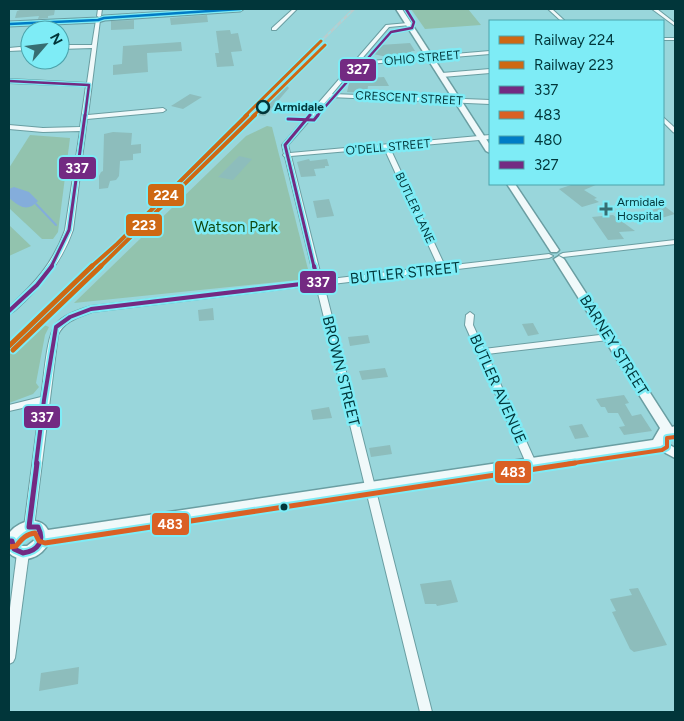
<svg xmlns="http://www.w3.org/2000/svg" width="684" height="721" font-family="Figtree,sans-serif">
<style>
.green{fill:#92c3ae}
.water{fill:#84addb}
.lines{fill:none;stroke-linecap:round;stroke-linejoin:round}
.stream{stroke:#84addb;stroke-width:2}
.building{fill:#8dbdbc}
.minor-casing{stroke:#6a9ea2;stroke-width:2}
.tertiary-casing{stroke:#6a9ea2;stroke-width:3}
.minor{fill:#f0f9fa;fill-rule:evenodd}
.tertiary{fill:#f0f9fa;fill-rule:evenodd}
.rail-far2-casing{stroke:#b9cccd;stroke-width:2.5}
.rail-far1-casing{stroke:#b9cccd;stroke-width:3}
.rail-casing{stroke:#b9cccd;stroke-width:4.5}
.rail-far2{stroke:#7eecf6;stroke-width:1;stroke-dasharray:4.5;stroke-linecap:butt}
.rail-far1{stroke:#7eecf6;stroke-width:2;stroke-dasharray:5.5;stroke-linecap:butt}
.rail{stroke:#7eecf6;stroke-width:2.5;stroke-dasharray:8;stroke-linecap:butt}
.bus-1-far3-casing{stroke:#7eecf6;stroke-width:5}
.bus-1-far2-casing{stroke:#7eecf6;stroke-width:6}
.bus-1-far1-casing{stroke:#7eecf6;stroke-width:8}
.bus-1-casing{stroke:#7eecf6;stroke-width:9}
.bus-2-far1-casing{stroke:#7eecf6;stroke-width:8}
.bus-2-casing{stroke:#7eecf6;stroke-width:9}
.bus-3-casing{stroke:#7eecf6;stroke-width:5}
.bus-4-far1-casing{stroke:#7eecf6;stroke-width:5}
.bus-4-casing{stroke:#7eecf6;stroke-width:6}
.bus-1-far3{stroke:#732a82;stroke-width:2.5}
.bus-1-far2{stroke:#732a82;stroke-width:3}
.bus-1-far1{stroke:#732a82;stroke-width:4}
.bus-1{stroke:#732a82;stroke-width:5}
.bus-2-far1{stroke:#da6024;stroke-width:4}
.bus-2{stroke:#da6024;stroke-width:5}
.bus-3{stroke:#007cc6;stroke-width:2.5}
.bus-4-far1{stroke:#732a82;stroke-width:2.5}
.bus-4{stroke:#732a82;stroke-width:3}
.rail-1-far2-casing{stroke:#7eecf6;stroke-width:5.5}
.rail-1-far1-casing{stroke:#7eecf6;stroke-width:7}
.rail-1-casing{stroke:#7eecf6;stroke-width:9}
.rail-2-far2-casing{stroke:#7eecf6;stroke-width:5.5}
.rail-2-far1-casing{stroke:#7eecf6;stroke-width:7}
.rail-2-casing{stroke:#7eecf6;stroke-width:9}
.rail-1-far2{stroke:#ce6813;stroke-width:3}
.rail-1-far1{stroke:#ce6813;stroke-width:4}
.rail-1{stroke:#ce6813;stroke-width:5}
.rail-2-far2{stroke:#ce6813;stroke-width:3}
.rail-2-far1{stroke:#ce6813;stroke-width:4}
.rail-2{stroke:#ce6813;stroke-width:5}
.stop-dot{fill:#7eecf6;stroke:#01363a;stroke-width:2.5}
.poi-dot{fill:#366e72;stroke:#7eecf6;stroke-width:2}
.bus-dot{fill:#01363a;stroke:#7eecf6;stroke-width:2}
.labels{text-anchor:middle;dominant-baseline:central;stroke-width:5;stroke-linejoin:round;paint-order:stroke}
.far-street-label{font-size:12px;fill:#01363a;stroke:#7eecf6}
.far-stop-label{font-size:12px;font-weight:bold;fill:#01363a;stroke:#7eecf6;text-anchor:start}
.far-poi-label{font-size:12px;fill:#01363a;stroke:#7eecf6;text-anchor:start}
.park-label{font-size:15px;fill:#114911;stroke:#7eecf6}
.street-label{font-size:15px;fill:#01363a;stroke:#7eecf6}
.line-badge{stroke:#7eecf6;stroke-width:2}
.badge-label{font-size:14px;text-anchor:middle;font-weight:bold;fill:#fff}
</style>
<rect width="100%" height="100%" fill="#99d6db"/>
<g class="green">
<path d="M411,9H468L481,25L425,29Z"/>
<path d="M267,126L272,127L310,277L308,279L74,303L246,136Z"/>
<path d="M30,135L70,138L58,232L53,239H42L9,208V168Z"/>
<path d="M9,225L31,246L9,256Z"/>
<path d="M42,324L49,327L45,335L36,383L39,387L33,394L9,403V353Z"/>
</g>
<path class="water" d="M14,187L29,192L38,201C27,213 19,206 9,198V189Z"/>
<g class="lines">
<path class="stream" d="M36,204L56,225"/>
</g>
<g class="building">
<path d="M55,9L54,15L48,16V18L38,19L39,16L15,18L17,11L20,10Z"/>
<path d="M207,15L208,22L171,25L170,18Z"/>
<path d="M134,20V29L111,30V21Z"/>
<path d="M230,30L231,34L238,33L242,51L231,52L234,66L217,67L215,53H219L216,31Z"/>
<path d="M181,42L182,51L147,53L148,72L113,75V65L122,64L123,46Z"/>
<path d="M410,43L415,51H411L413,55L387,57L373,54L380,45Z"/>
<path d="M372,68V75L369,78L384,77L389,86H368L367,93L347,92L349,83L362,69Z"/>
<path d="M285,84L289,88L265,116L255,115Z"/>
<path d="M190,94L202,97L183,109L171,106Z"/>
<path d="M113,132L132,133L131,145L141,144V153L133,154V160L120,161L119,176L116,180L110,181L108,188L99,189V176L101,172L103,171L104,134Z"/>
<path d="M239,156L252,159L233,180L218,177Z"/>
<path d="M309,159L310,161L327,159L329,166H325V168L314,169L316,176L301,177L297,162Z"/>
<path d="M574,184H598L584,190L597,198L594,199L599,202L582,207L559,189Z"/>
<path d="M329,199L334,216L317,218L313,201Z"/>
<path d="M663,205L675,214L651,221L642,215Z"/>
<path d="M612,215H613L635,231L619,232L624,239L608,240L592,217Z"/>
<path d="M213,308L214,320L199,321L198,310Z"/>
<path d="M533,323L539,334L528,336L522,324Z"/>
<path d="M368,335L370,343L350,346L348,337Z"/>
<path d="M385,368L388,377L362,380L359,371Z"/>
<path d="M624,395L629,403L625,404L632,416L641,414L652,431L624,435L619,427L625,426L618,413H608L605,407H601L596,399Z"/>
<path d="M329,407L332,418L313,420L311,410Z"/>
<path d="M582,424L589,437L575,439L569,426Z"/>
<path d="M390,445L392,454L371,457L369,448Z"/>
<path d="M451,580L458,602L437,606L436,604H425L420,584Z"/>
<path d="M638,588L667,645L634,652L630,649L612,612L616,611L610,599L632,595L629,589Z"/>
<path d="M79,667L78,684L39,691L41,673Z"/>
</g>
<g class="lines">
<g class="minor-casing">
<g id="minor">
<path d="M98,9H102L101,16L99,17L97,16Z"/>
<path d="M293,9H297L276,30H272V28Z"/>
<path d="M548,9H552L565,21H561Z"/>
<path d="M652,9H657L675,23V26Z"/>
<path d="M98,19L100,20L88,115L163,108L166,110L163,112L87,119L73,230C63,259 46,281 24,302C19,306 15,312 9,314V307C35,283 53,263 65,230L80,131L43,132L9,129V125L43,128L80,127L86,86L9,83V79L87,83L92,48L60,49V45H92L96,20Z"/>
<path d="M408,23H410V25L389,27L359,62L490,51V54L356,65L332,94L490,100V104L330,97L288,145L290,153L490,135V139L390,148L445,266L549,254L553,256L549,258L324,285L432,712H420L316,285L92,312C79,317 64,321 58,335L34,527L33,530L29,532L25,530L24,527L40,404L9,411V405L41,397C44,380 46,336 56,324C64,314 79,310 91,306L315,281L285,157L283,155L284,154L282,145L386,25ZM384,148L438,266L322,280L291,156Z"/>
<rect x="663" y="38" width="12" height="2"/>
<path d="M30,46V50L9,51V48Z"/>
<path d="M490,69V73L442,77L439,75L442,73Z"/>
<path d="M663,117L675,128V133L673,132L663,122Z"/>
<path d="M675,240V244L563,257L559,255L563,253Z"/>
<path d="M470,312L474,315L473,325L484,349L608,334L612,337L608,340L487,354L536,463L535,466L531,467L527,466L526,463L465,325L466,315Z"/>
<path d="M23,548L27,550L29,553L15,658L13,662L9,664V616L17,553L19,550Z"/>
</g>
</g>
<g class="tertiary-casing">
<g id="tertiary">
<path d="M217,9H243L240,11L105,20L98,22L9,26V22L98,18L104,16Z"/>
<path d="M396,9H402L490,145V153L486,151Z"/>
<path d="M507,184H515L559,250L557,252H551Z"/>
<path d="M559,256L564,259L672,427L675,426V436H667L665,439L668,444L675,448V458L658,449L49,542C42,558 22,565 9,553L10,532C19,521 40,515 48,530L653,440L660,428L554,259ZM29,533L36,534V539L27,546H20V540Z"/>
</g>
</g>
<use href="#minor" class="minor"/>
<use href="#tertiary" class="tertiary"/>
<g class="rail-far2-casing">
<path id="rail-far2" d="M244,116L354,9"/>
</g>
<g class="rail-far1-casing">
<path id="rail-far1" d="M90,267L246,115"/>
</g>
<g class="rail-casing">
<path id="rail" d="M84,273L91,266"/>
</g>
<use href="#rail-far2" class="rail-far2"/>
<use href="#rail-far1" class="rail-far1"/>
<use href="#rail" class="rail"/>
<g class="bus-1-far3-casing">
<path id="bus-1-far3" d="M9,81L89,85L85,116"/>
</g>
<g class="bus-1-far2-casing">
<g id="bus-1-far2">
<path d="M310,115L285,145L314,267"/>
<path d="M51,267L69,230L85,115"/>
</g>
</g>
<g class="bus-1-far1-casing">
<g id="bus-1-far1">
<path d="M9,311L37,285L52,266"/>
<path d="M36,464L44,400L56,327L70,317L91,309L318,282L314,266"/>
</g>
</g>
<g class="bus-1-casing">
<path id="bus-1" d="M9,541H12L14,549L23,553C38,551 45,541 38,527H29L37,463"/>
</g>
<g class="bus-2-far1-casing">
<path id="bus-2-far1" d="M567,464L662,450L667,447V438L675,437"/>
</g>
<g class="bus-2-casing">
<path id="bus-2" d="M9,547L16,546C22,539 26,534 35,533L39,541L45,543L575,463"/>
</g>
<g class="bus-3-casing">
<path id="bus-3" d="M9,24L98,20L104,18L240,9"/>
</g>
<g class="bus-4-far1-casing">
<path id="bus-4-far1" d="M317,116L391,32L412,28L414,22L406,9"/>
</g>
<g class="bus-4-casing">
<path id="bus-4" d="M288,119L314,120L318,115"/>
</g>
<use href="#bus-1-far3" class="bus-1-far3"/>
<use href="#bus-1-far2" class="bus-1-far2"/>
<use href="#bus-1-far1" class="bus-1-far1"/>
<use href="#bus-1" class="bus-1"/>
<use href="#bus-2-far1" class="bus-2-far1"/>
<use href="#bus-2" class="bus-2"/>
<use href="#bus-3" class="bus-3"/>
<use href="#bus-4-far1" class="bus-4-far1"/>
<use href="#bus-4" class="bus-4"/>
<g class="rail-1-far2-casing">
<path id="rail-1-far2" d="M245,116L321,41"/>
</g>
<g class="rail-1-far1-casing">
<path id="rail-1-far1" d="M91,267L117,244L247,115"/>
</g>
<g class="rail-1-casing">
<path id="rail-1" d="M9,346L92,266"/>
</g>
<g class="rail-2-far2-casing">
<path id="rail-2-far2" d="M253,116L325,45"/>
</g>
<g class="rail-2-far1-casing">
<path id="rail-2-far1" d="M100,267L255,115"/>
</g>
<g class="rail-2-casing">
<path id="rail-2" d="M13,350L101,266"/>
</g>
<use href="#rail-1-far2" class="rail-1-far2"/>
<use href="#rail-1-far1" class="rail-1-far1"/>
<use href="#rail-1" class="rail-1"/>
<use href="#rail-2-far2" class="rail-2-far2"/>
<use href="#rail-2-far1" class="rail-2-far1"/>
<use href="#rail-2" class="rail-2"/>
</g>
<circle class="stop-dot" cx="263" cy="107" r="6"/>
<path class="poi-dot" d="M603.5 201.5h5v5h5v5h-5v5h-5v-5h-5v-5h5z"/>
<circle class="bus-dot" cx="284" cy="507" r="4.5"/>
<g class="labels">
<g class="far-street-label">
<text transform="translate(422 58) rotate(-5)">OHIO STREET</text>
<text transform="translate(409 98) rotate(3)">CRESCENT STREET</text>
<text transform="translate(388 147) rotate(-5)">O'DELL STREET</text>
<text transform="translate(415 208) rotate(65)">BUTLER LANE</text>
</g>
<g class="far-stop-label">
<text x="274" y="107">Armidale</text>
</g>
<g class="far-poi-label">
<text x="617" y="202">Armidale<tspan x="617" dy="14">Hospital</tspan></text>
</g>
<g class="park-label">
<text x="236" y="227">Watson Park</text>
</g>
<g class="street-label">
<text transform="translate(405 273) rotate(-6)">BUTLER STREET</text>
<text transform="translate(614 345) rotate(58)">BARNEY STREET</text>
<text transform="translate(341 371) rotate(76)">BROWN STREET</text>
<text transform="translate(498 389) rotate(66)">BUTLER AVENUE</text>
</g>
</g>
<g class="line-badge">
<rect x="339" y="58" width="38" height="24" rx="5" fill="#732a82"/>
<rect x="58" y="156" width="39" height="24" rx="5" fill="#732a82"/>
<rect x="147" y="183" width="38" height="24" rx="5" fill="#ce6813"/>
<rect x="125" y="213" width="38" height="24" rx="5" fill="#ce6813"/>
<rect x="299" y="270" width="38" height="24" rx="5" fill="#732a82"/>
<rect x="23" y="405" width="38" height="24" rx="5" fill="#732a82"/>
<rect x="494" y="460" width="38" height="24" rx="5" fill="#da6024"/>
<rect x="151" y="512" width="39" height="24" rx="5" fill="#da6024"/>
</g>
<g class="badge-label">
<text x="358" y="74">327</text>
<text x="77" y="173">337</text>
<text x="166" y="200">224</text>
<text x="144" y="230">223</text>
<text x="318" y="287">337</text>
<text x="42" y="422">337</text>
<text x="513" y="477">483</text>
<text x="170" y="529">483</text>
</g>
<rect width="684" height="721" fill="none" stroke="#01363a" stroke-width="20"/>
<rect x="489" y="20" width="175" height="165" fill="#7eecf6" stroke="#4ca3ab"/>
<rect x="499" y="36" width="25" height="8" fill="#ce6813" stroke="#4ca3ab"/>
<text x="534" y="45" font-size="15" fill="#01363a">Railway 224</text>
<rect x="499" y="61" width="25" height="8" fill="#ce6813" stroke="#4ca3ab"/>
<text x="534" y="70" font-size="15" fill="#01363a">Railway 223</text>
<rect x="499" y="86" width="25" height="8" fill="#732a82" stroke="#4ca3ab"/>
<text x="534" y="95" font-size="15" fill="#01363a">337</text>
<rect x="499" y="111" width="25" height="8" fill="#da6024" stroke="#4ca3ab"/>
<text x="534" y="120" font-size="15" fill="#01363a">483</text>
<rect x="499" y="136" width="25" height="8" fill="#007cc6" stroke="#4ca3ab"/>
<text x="534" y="145" font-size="15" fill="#01363a">480</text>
<rect x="499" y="161" width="25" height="8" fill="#732a82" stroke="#4ca3ab"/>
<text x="534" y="170" font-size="15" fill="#01363a">327</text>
<g transform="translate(45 45) rotate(62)"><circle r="24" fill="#7eecf6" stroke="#4ca3ab"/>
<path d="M0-4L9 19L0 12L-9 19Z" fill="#366e72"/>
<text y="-8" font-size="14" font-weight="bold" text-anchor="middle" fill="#01363a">N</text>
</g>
</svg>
